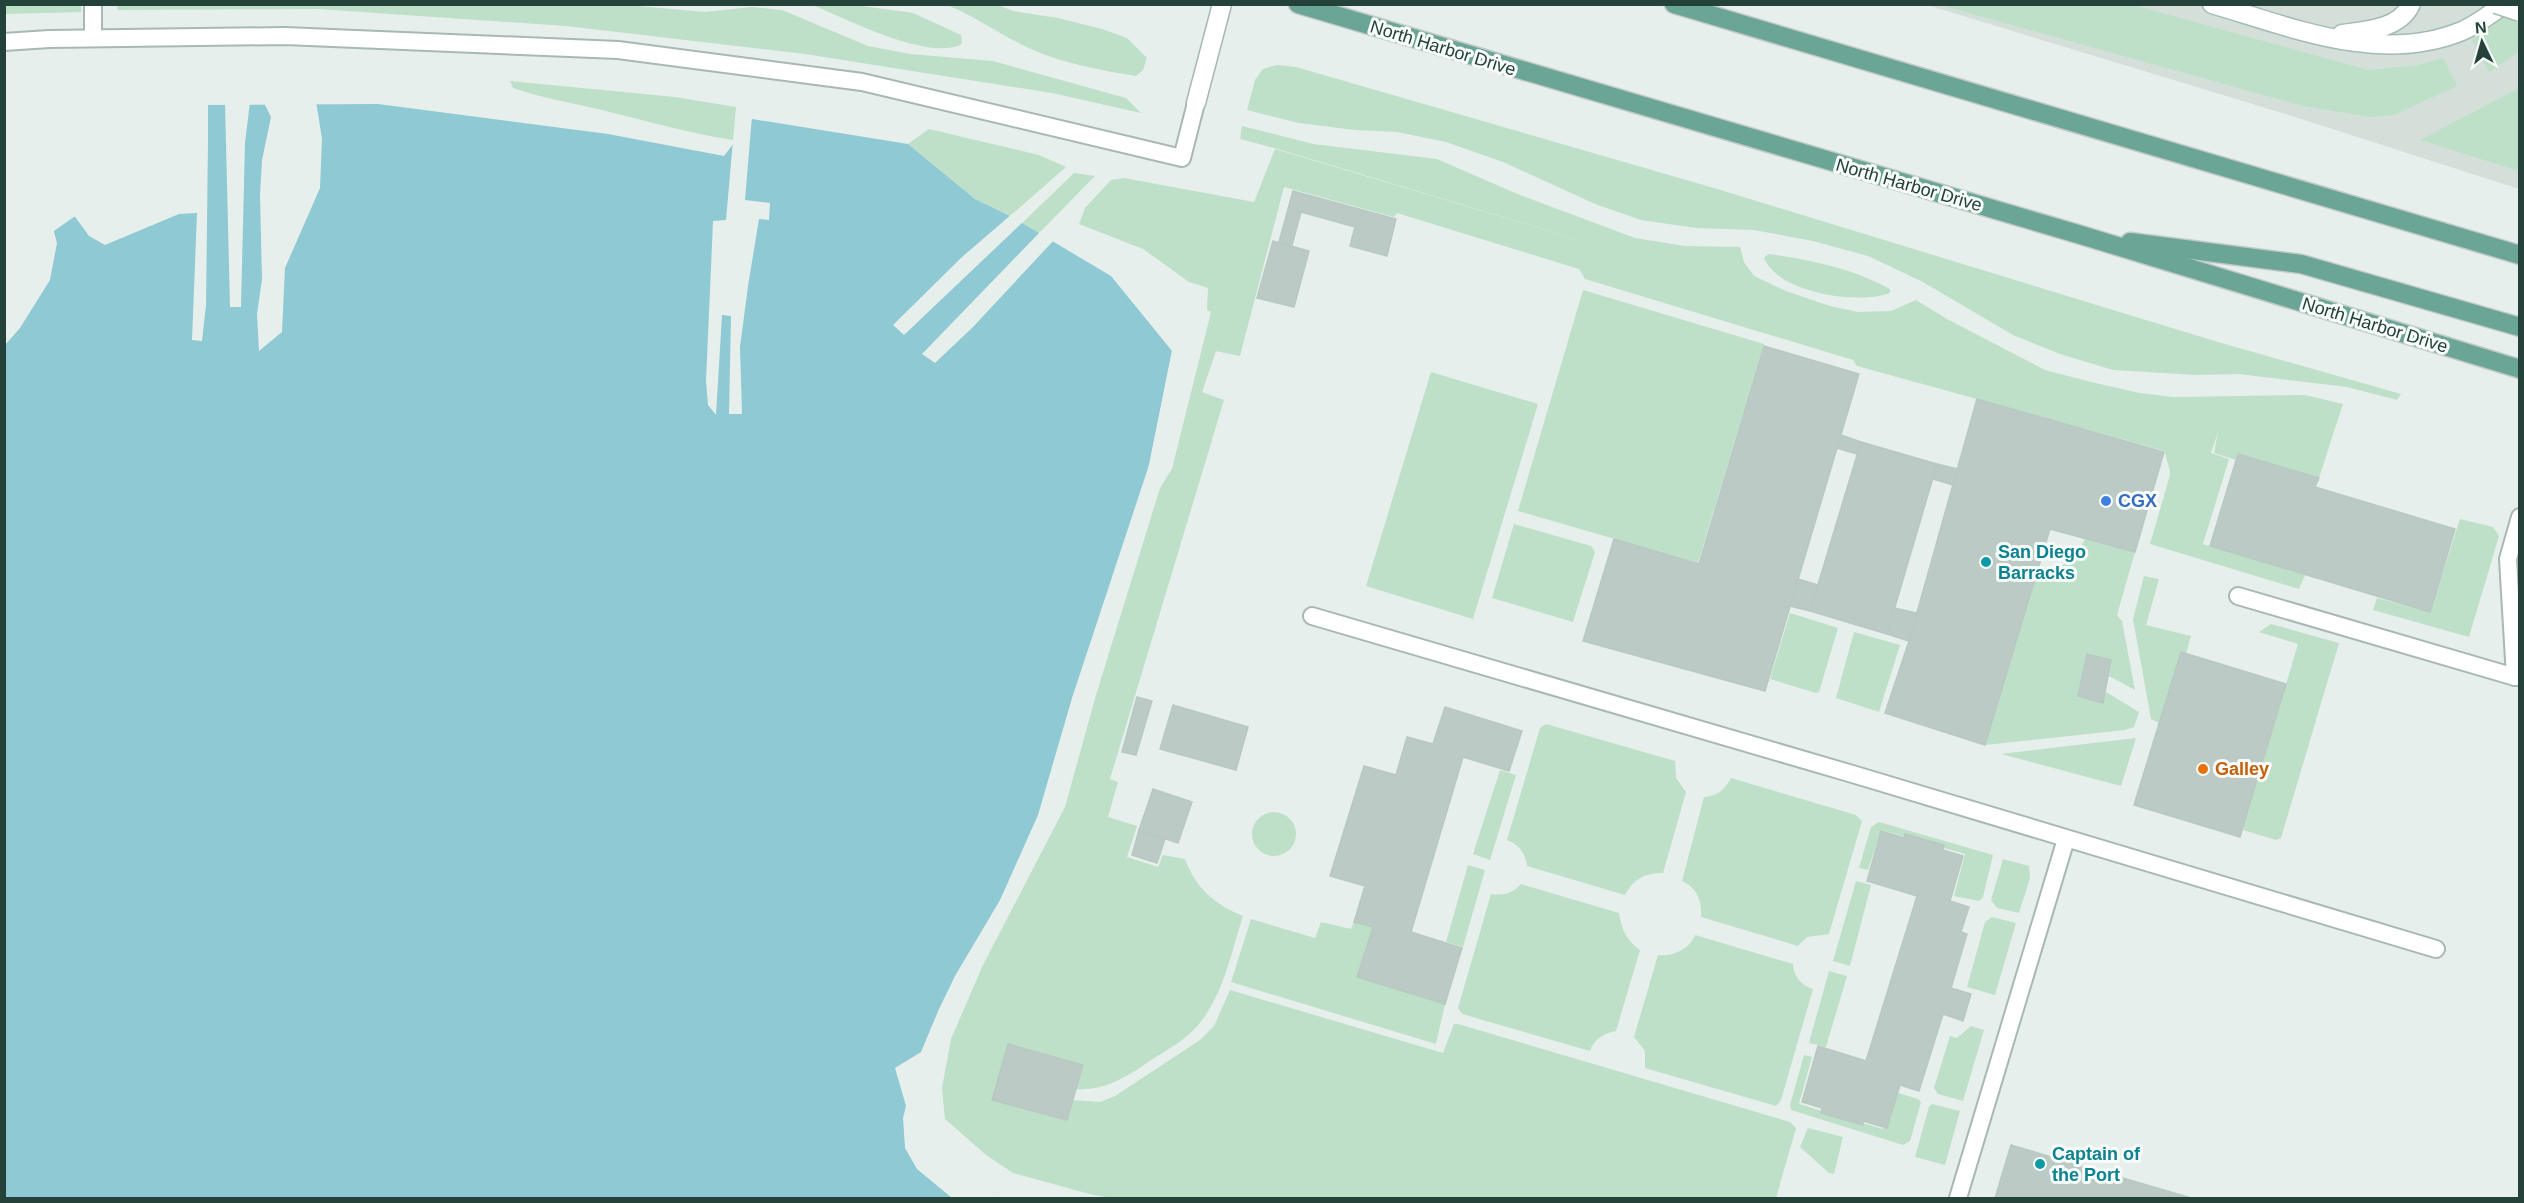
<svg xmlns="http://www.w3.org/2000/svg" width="2524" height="1203" font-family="Helvetica,sans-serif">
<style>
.built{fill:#d4dfda}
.green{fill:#bfe0c8}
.water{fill:#8ec9d4}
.pier{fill:#e6efeb}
.building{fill:#bbcac4;stroke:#b8c9c2;stroke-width:1.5}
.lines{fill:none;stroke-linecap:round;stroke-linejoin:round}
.service-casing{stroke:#a8b8b2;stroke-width:20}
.minor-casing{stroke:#a8b8b2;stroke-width:21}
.secondary-casing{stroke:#a4bbb3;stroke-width:21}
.primary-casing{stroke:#c2cac8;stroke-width:21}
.service{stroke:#fff;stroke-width:16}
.minor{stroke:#fff;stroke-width:18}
.secondary{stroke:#fff;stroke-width:18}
.primary{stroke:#6aa596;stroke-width:18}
.secondary-bridge-casing{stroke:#a4bbb3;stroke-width:21;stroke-linecap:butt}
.secondary-bridge{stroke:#fff;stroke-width:18}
.shop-dot{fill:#3f7fe0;stroke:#f7fbf9;stroke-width:2}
.culture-dot{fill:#0f9aa8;stroke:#f7fbf9;stroke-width:2}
.food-dot{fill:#e8710a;stroke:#f7fbf9;stroke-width:2}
.labels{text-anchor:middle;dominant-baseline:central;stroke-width:6;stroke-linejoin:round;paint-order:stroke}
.street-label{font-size:18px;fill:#24423a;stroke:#f7fbf9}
.shop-label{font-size:18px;font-weight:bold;fill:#366cbe;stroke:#f7fbf9;text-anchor:start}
.culture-label{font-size:18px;font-weight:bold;fill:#0d838f;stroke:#f7fbf9;text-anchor:start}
.food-label{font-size:18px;font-weight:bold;fill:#c56008;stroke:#f7fbf9;text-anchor:start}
</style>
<rect width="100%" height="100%" fill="#e6efeb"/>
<path class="built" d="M1927,5H2519V189L2295,117Z"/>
<g class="green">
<path d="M615,4L705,12L752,7L782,10L868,46L910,54L993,61L1126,98L1141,113L1052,93L805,54L566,26L318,9L118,10L117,5Z"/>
<path d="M4,5H81V12L5,14Z"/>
<path d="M855,5L913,13L961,35L962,44C930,62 846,19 813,5Z"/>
<path d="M947,5H998L1013,11L1058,18L1102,29L1127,38L1147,58L1143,70L1136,76C1100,70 1066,64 1033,50C1003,37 977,17 947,5Z"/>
<path d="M1940,5H2133L2368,70L2419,65L2443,58L2457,86L2394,115L2370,117L2303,106Z"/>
<path d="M2519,7V52L2489,72L2472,40Z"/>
<path d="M1277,65L1296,67L1714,188L2218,342L2401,394L2397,400L2347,387L2239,374L2197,375L2113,370L2060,354L2013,335L1921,281L1868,256L1813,241L1754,230L1696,228L1641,220L1595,204L1503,162L1446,142L1397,132L1354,130L1299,123L1247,110L1255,80L1263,69Z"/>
<path d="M510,81L675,97L736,107L733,140C688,133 646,121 602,110C572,103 542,98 513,88Z"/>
<path d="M2519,88V171L2420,140Z"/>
<path d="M1242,126L1313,144L1437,159L1515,193L1635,238L1685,246L1740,247L1744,262L1754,276L1786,291L1830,306L1858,312L1891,311L1916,300L1947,319L2045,370L2091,382L2140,393L2173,397L2305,395L2343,404L2319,478L2238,454L2236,460L2214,453L2218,432L2211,453L2229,459L2203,544L2305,575L2299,589L2150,544L2170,475C2170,465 2165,459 2165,451L1857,366L1853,360L1585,279L1579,269L1397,213L1394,217L1284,187L1240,356L1216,351L1202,392L1224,400L1110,779L1118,782L1108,817L1137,826L1127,857L1158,867L1163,855L1185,859C1195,887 1215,905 1243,916C1230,956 1221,1008 1187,1036C1174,1047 1158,1055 1144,1065C1123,1079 1102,1091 1076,1089L1083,1065L1008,1044L992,1099L1067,1120L1073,1100L1100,1102L1115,1096L1200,1040L1214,1026L1230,990L1443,1053L1454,1024H1458L1790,1122L1796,1128L1776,1198H1114L1093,1195L1013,1173L986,1155L945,1119L942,1088L951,1039L982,967L1065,807L1096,695L1160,488L1172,469L1211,312L1207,310L1208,288L1189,282L1143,249L1079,224L1085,208L1111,180L1124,178L1254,202L1275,149L1623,253L1274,148L1240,139Z"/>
<path d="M929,129L1039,155L1066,167L1010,216L975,199L908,144Z"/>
<path d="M1074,173L1095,176L998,275L942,300Z"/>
<path d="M1768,254C1808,259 1854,269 1890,289V293C1858,305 1778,293 1764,258Z"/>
<path d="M1583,290L1764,344L1698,563L1518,511Z"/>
<path d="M1431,372L1538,404L1473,619L1366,586Z"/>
<path d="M2460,519L2493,527L2499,536L2469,637L2373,610L2377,598L2430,612Z"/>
<path d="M1514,524L1591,546L1595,552L1573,622L1492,598Z"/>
<path d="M2085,539L2135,552L2117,615L2122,621L2135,690L2109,676L2111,660L2087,654L2078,696L2102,703L2106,692L2139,712L2134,727L2125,730L1985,745L2037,573C2060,573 2075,558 2085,539Z"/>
<path d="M2144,576L2159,579L2146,625L2191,636L2186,654L2181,652L2159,723L2151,719L2133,619Z"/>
<path d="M1790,613L1838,628L1819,692L1816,693L1770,679Z"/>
<path d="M2271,624L2339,643L2281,838L2276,840L2243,830L2298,644L2259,632Z"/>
<path d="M1854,632L1900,645L1879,712L1836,698Z"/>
<path d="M1546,724L1675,761L1676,778L1686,792L1663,873C1644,873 1634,879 1625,895L1527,866C1525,852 1519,845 1507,840L1540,728Z"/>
<path d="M2136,738L2121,786L2001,754Z"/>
<path d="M1500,770L1516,775L1490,860L1473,854Z"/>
<path d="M1731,778L1856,815L1862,821L1829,934L1807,937L1798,946L1701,917C1702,900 1697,888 1682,881L1704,797C1718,796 1724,790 1731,778Z"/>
<circle cx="1274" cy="834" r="22"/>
<path d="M1879,822L1993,855L1983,897L1979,901L1954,896L1965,854L1881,830L1868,870L1859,868L1871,827Z"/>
<path d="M2003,859L2029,866L2030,878L2019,913L1997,908L1991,900Z"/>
<path d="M1468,865L1485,870L1463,947L1446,942Z"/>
<path d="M1856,881L1871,885L1850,966L1833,961Z"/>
<path d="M1521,884L1619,913C1621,929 1627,941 1640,950L1616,1031C1604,1033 1593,1040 1590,1051L1462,1014L1458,1008L1491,894C1502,896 1514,893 1521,884Z"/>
<path d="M1992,917L2016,923L1995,995L1967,987L1985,922Z"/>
<path d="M1251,919L1315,938L1321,922L1351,929L1354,922L1373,927L1358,977L1445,1004L1436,1044L1231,982Z"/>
<path d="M1695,935L1793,964C1793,976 1802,986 1813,989L1781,1100L1776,1106L1645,1068V1051L1634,1037L1658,955C1672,957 1690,949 1695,935Z"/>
<path d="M1829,971L1847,976L1826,1047L1809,1043Z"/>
<path d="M1971,1026L1984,1030L1963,1101L1938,1094L1934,1088L1950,1036L1957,1038Z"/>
<path d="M1804,1055L1812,1057L1799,1104L1883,1129L1895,1092L1918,1099L1921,1102L1910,1141L1903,1145L1791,1110L1790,1105Z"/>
<path d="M1932,1104L1960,1111L1945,1165L1915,1157L1929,1107Z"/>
<path d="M1808,1128L1843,1137L1834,1174L1829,1173L1800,1147Z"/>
</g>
<path class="water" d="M378,104L608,134L724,156L752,119L908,144L975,199L1010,216L1111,276L1172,351L1141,504L1043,835L947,1015L923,1118L943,1150L992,1193L1006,1198H5V293L30,273L51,233L91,205L176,192L201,105Z"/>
<g class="pier">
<path d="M263,101H316L322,139L320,188L285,268L282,332L259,351L257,314L262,279L260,195L262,160L271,117Z"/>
<path d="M201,102H208V142L206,305L202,341L192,340L197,213L179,214L105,245L89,236L73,214L90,203L174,189L198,104Z"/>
<path d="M225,102H250L245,143L241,307H230Z"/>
<path d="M752,116L745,200L770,203L769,220L759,219L748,286L740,347L742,414H729L731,316L722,315L716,415L708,405L706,381L713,221L726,220L733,140Z"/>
<path d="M1012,214L1024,221L904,335L893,325L962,257Z"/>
<path d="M53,228L57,243L50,280L20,328L5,345L4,290L28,271L49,231Z"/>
<path d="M1041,231L1055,239L973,327L935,363L922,354Z"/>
<path d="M1175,349L1144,505L1045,836L950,1016L926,1118L945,1148L994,1191L1009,1198H952L917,1169L905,1148L903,1118L906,1106L895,1068L921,1052L939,1009L955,976L1000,900L1038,815L1072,698L1150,462L1172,351Z"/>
</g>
<g class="building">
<path d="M1293,191L1396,219L1387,256L1350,246L1355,227L1301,212L1292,245L1279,242Z"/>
<path d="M1273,241L1309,251L1294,307L1257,298Z"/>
<path d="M1764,346L1859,374L1765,691L1583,641L1614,539L1699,564Z"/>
<path d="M1977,399L2164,452L2135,552L2050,529L1985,745L1885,713L1909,641Z"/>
<path d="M1841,435L1861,442L1857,454L1837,448Z"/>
<path d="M1861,442L1937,464L1887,634L1810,611Z"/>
<path d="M2238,454L2319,478L2315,487L2455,529L2430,612L2210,546Z"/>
<path d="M1937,464L1958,469L1953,485L1933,479Z"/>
<path d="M1798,579L1818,585L1810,611L1790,606Z"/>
<path d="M1894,608L1917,613L1909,641L1887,634Z"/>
<path d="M2181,652L2286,684L2240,837L2134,805Z"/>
<path d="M2087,654L2111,660L2103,703L2078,696Z"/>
<path d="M1137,697L1152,701L1136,755L1122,752Z"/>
<path d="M1173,705L1248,727L1236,770L1160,749Z"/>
<path d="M1445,707L1522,731L1509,771L1463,757L1411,932L1462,948L1445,1004L1357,977L1373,927L1354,922L1365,886L1330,876L1364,766L1396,775L1407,737L1433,744Z"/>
<path d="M1153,789L1192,802L1178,843L1139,830Z"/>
<path d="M1139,830L1165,839L1157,863L1132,855Z"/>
<path d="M1881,831L1904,838L1905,834L1944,845L1943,850L1963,856L1950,901L1969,907L1961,932L1967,934L1951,988L1971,994L1963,1021L1943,1014L1919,1091L1900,1085L1887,1128L1863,1121V1125L1821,1113L1822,1108L1802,1102L1818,1046L1866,1061L1917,896L1867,881Z"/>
<path d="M1008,1044L1083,1065L1067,1120L992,1100Z"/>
<path d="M2011,1145L2191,1198H1995Z"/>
</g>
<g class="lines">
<g class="service-casing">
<g id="service">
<path d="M93,38V4"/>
<path d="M4,42L49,39L285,36L618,50L862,82L1182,158L1196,103"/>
<path d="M2238,596L2515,677"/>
<path d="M1312,616L1849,773L2436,949"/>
<path d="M2515,677L2508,559L2520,517"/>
<path d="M1958,1198L2066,839"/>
</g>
</g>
<g class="minor-casing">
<path id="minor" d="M1196,103L1222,4"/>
</g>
<g class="secondary-casing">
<g id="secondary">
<path d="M2212,4C2291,27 2380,65 2462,31C2477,25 2491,13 2505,4"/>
<path d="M2342,34C2366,31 2400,29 2411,4"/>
</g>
</g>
<g class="primary-casing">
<g id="primary">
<path d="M1298,4L2081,235L2520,369"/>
<path d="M1674,4L2520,255"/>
<path d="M2130,242L2301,264L2520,327"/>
</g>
</g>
<use href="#service" class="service"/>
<use href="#minor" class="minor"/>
<use href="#secondary" class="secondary"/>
<use href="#primary" class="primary"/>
<g class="secondary-bridge-casing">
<path id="secondary-bridge" d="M2496,4L2520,12"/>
</g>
<use href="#secondary-bridge" class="secondary-bridge"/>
</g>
<circle class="shop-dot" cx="2106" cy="501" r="6"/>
<g class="culture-dot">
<circle cx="1986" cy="562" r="6"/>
<circle cx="2040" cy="1164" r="6"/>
</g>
<circle class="food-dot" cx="2203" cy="769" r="6"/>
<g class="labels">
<g class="street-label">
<text transform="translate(1443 48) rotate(17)">North Harbor Drive</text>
<text transform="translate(1909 185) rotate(16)">North Harbor Drive</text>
<text transform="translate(2375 325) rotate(17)">North Harbor Drive</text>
</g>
<g class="shop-label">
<text x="2118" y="501">CGX</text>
</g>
<g class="culture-label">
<text x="1998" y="552">San Diego<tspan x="1998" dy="21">Barracks</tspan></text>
<text x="2052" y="1154">Captain of<tspan x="2052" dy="21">the Port</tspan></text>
</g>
<g class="food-label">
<text x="2215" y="769">Galley</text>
</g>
</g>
<rect width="2524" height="1203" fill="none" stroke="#24423a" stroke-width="12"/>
<g transform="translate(2482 42) rotate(355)" stroke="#f7fbf9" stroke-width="4.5" paint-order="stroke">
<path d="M0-4.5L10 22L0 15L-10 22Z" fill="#24423a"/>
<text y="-9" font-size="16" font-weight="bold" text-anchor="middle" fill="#24423a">N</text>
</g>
</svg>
